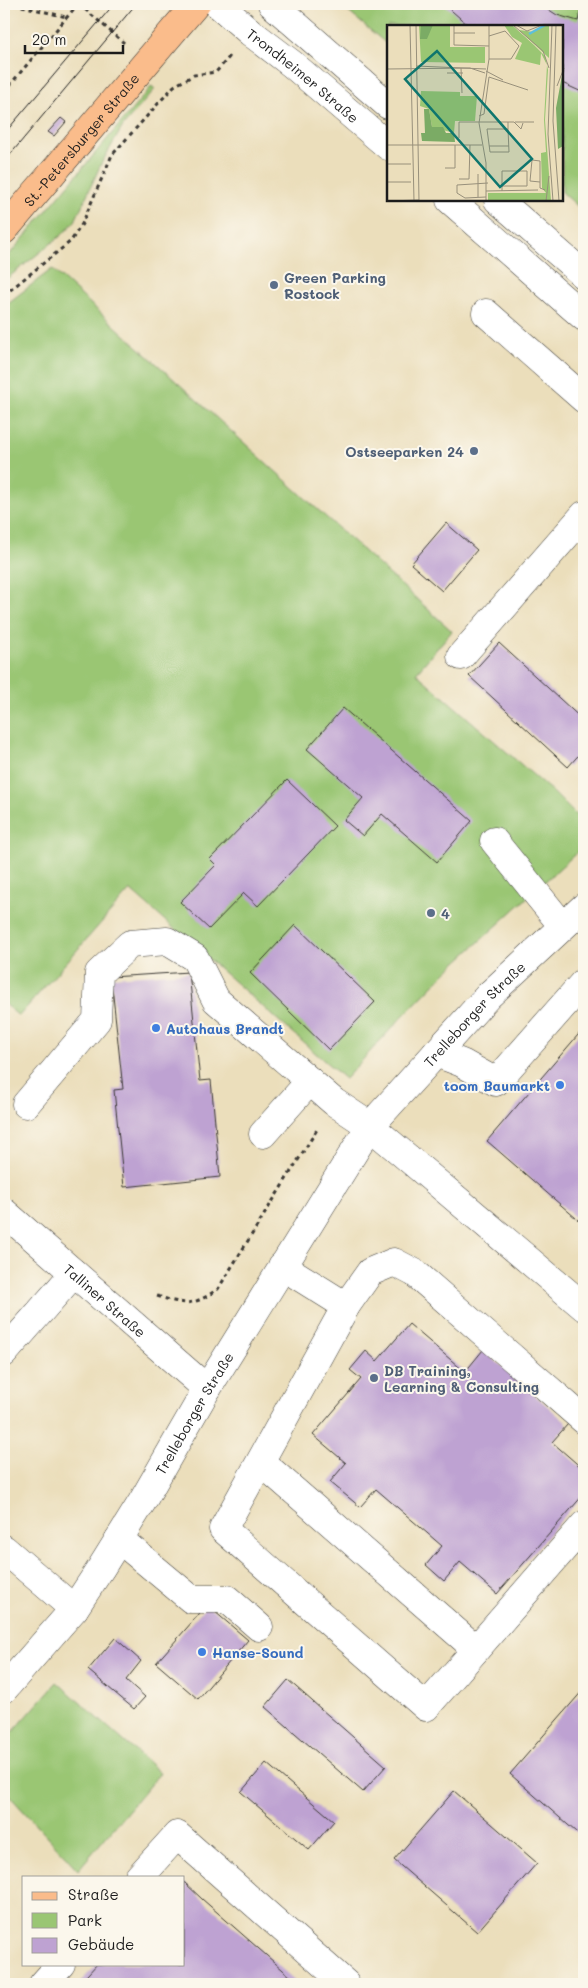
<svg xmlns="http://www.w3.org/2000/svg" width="588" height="1988" font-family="Mali,sans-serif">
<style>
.green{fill:#9ac673;stroke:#5b7148}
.building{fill:#bea2d2}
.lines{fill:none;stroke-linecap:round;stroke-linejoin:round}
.minor-casing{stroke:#3b3934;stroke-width:29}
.major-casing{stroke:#3b3934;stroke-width:29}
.path{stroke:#3b3934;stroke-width:3;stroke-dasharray:4 4;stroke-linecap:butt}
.minor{stroke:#fff;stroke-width:28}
.major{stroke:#fabc8b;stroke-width:28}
.tram{stroke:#1c1c1c;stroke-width:1}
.service-dot{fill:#5c6f8a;stroke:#fbf7ec;stroke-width:2}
.shop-dot{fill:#3f7fe0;stroke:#fbf7ec;stroke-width:2}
.labels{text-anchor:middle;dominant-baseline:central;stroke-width:4;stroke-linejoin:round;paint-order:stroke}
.street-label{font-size:14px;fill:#1c1c1c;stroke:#fbf7ec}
.service-label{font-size:14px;font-weight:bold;fill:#4e5e75;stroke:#fbf7ec;text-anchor:start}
.shop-label{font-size:14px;font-weight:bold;fill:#366cbe;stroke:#fbf7ec;text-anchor:start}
.inset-river{fill:none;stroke:#5dbfdc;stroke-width:2.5}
.inset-road{fill:none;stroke:#98907b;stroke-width:1}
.view{fill:#0f766e;fill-opacity:0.15;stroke:#0f766e;stroke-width:2.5}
.inset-edge{fill:none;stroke:#1c1c1c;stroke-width:2.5}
</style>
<rect width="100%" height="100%" fill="#fbf7ec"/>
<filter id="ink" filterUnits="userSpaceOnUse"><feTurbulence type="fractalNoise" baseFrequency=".02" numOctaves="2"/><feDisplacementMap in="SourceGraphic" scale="10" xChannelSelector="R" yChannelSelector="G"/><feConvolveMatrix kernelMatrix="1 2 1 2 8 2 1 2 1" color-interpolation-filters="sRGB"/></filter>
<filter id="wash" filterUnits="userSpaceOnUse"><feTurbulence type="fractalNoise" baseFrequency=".0096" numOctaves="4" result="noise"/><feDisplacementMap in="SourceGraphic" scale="20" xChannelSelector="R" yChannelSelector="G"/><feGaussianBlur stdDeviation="1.12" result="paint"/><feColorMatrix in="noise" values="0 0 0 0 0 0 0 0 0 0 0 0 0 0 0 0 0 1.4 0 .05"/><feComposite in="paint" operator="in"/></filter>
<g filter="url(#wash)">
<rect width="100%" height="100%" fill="#ebdebb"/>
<g class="green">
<path d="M339,4H584V212L562,192V26H388V45Z"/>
<path d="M152,86L155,89L123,126L101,164L75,221L63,234L4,281V261Z"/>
<path d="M52,269L452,631L416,673L554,793L584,823V846L447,971L401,1018L345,1079L130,890L19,1016L4,1004V306Z"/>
<path d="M57,1682L160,1773L78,1870L4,1790V1742Z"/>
</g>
<g id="blocks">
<g class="building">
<path d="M444,4H540L557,15L578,21L582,4H584V93L562,83V26H469Z"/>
<path d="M61,118L66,122L54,136L48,132Z"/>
<path d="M446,523L477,550L442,591L411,564Z"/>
<path d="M499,643L584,721V749L568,767L469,676Z"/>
<path d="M343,708L472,821L437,862L382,814L363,836L344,820L363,798L307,749Z"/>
<path d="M287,780L335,826L258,906L244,893L209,929L180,902L216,865L210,859Z"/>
<path d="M295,925L375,1002L329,1050L250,973Z"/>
<path d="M189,972L200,1081L211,1080L220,1177L124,1187L114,1090L123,1089L111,977Z"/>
<path d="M584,1028V1225L487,1141Z"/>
<path d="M409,1324L465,1372L483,1350L568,1424L552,1442L584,1470V1494L497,1594L460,1562L444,1581L426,1565L442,1546L376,1489L360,1507L330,1482L346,1463L313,1435L361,1379L350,1370L366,1351L377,1361Z"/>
<path d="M207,1605L248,1640L198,1699L156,1663Z"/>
<path d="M115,1638L141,1661L126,1680L145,1697L134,1709L88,1670Z"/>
<path d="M288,1680L386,1766L363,1792L265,1707Z"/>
<path d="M584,1689V1839L510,1774Z"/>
<path d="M266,1763L334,1821L309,1850L241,1792Z"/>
<path d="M454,1791L537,1863L477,1932L394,1860Z"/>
<path d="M184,1882L202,1899L299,1984H79L97,1964H184Z"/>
</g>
</g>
</g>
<g filter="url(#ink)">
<use href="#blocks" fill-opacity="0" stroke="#3b3934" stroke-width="1"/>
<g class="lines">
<g class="minor-casing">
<g id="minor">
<path id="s1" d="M218,4L250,32L292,64L388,146"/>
<path d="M272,4L388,105"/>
<path d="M450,200L584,317"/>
<path d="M498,200L584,275"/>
<path d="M486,313L584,399"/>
<path d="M461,656L584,515"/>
<path d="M494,841L562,925"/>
<path d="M436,1053L462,1063L496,1082L584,982"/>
<path d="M26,1104L97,1020L99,973L130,944L167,941L195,958L216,1000L334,1102L370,1126L584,1307"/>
<path d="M263,1134L310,1081"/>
<path id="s2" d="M4,1212L207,1389"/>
<path d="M282,1266L346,1306"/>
<path d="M4,1353L74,1273"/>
<path d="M584,1420L415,1273L394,1262L370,1272L346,1306L223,1529L426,1707L584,1525"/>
<path d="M261,1462L476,1649"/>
<path d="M119,1539L191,1599H227L259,1627"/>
<path d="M4,1549L74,1609"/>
<path id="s3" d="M4,1689L74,1609L101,1568L142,1502L207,1389L370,1126L488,996L584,907"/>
<path d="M139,1877L177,1835L346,1984"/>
<path d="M43,1984L61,1964"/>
</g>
</g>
<g class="major-casing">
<g id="major">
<path id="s4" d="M4,230L196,4"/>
</g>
</g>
<g class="path">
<path d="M14,4L66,17"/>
<path d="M79,4L124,43"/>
<path d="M4,92L78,4"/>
<path d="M4,295L71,241L82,224L112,155L174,86L194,75L216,72L230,56"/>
<path d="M157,1296C185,1305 192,1307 218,1289L318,1128"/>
</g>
<use href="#minor" class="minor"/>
<use href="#major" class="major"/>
<g class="tram">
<path d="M4,134L114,4"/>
<path d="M4,162L136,4"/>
</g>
</g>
</g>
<g class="service-dot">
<circle cx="274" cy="285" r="5"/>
<circle cx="474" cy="451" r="5"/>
<circle cx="431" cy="913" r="5"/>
<circle cx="374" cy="1378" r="5"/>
</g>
<g class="shop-dot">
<circle cx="156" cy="1028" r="5"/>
<circle cx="560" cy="1085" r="5"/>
<circle cx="202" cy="1652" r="5"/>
</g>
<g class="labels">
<g class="street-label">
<text stroke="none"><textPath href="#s1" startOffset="111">Trondheimer Straße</textPath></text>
<text stroke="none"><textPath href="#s4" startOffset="119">St.-Petersburger Straße</textPath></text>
<text stroke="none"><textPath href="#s3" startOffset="826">Trelleborger Straße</textPath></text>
<text stroke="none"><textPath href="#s2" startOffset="134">Talliner Straße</textPath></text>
<text stroke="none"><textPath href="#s3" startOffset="336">Trelleborger Straße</textPath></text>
</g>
<g class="service-label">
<text x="284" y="277">Green Parking<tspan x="284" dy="16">Rostock</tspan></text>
<text x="464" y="451" text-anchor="end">Ostseeparken 24</text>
<text x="441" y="913">4</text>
<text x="384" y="1370">DB Training,<tspan x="384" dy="16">Learning &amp; Consulting</tspan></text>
</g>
<g class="shop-label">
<text x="166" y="1028">Autohaus Brandt</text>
<text x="550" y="1085" text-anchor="end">toom Baumarkt</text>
<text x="212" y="1652">Hanse-Sound</text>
</g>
</g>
<g transform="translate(387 25)">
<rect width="176" height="176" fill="#ebdebb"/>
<path d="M32,0H63V22H98V38L34,37ZM117,0H125L147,20L158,31L161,45L158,95L164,176H101V168H159L155,163L154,128L159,127L157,95L160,40L154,28L153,40L128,34L135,18L125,12ZM157,0H162V33L132,5L147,7ZM34,66L73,67V71H90L88,96H68L67,108L45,102L42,84L33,81Z" fill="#9ac673"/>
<path d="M34,0H46L40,14H33ZM176,45V121L171,124L169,83ZM37,84H42L45,102H56L59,108H67L68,117L35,116L34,108H38Z" fill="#7bab65"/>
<path class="inset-river" d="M142,9L158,0"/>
<path class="inset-road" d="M23,0L27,176M29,0L32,176M67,0V8H88M126,0L156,26L162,43M129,0L140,6L155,0M165,0L161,109L166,176M169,0L166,96L172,176M67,8V20L102,21M102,34H124L132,21L118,6L102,11M29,41L99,44M74,43L75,68M0,44L83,43L98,48M99,46L116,55M60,48H76M170,61L177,43M92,91L97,89L102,52L141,65M121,97V104H100L103,127H122L121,104M128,97H147M72,113V97H127L134,104L136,98M0,120H95M102,121H122M177,122V151M0,139H24M58,143H68V120M91,149V172M72,154H82L83,120M0,157H24M153,157L143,156L145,135L153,136V163L158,165M99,166L151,165M115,166V146H140V161H115M99,172L78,173L70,168V160L101,158M0,176L32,175M99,176V138L92,98L102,34V0M159,176L162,151"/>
<path class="view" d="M50,26L145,134L113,162L18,54Z"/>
<rect width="176" height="176" class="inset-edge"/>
</g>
<rect width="588" height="1988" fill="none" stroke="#fbf7ec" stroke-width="20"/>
<rect x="22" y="1876" width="162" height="90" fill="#fbf7ec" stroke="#a29f99"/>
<rect x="32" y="1892" width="25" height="8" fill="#fabc8b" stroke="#a29f99"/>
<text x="68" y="1900" font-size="15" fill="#1c1c1c">Straße</text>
<rect x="32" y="1913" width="25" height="15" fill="#9ac673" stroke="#a29f99"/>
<text x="68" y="1926" font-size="15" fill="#1c1c1c">Park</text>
<rect x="32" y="1938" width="25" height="15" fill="#bea2d2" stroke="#a29f99"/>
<text x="68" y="1950" font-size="15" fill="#1c1c1c">Gebäude</text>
<path d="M25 45v8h98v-8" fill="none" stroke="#1c1c1c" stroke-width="2.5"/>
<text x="32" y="45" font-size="15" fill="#1c1c1c" stroke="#fbf7ec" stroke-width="4" paint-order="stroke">20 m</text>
</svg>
